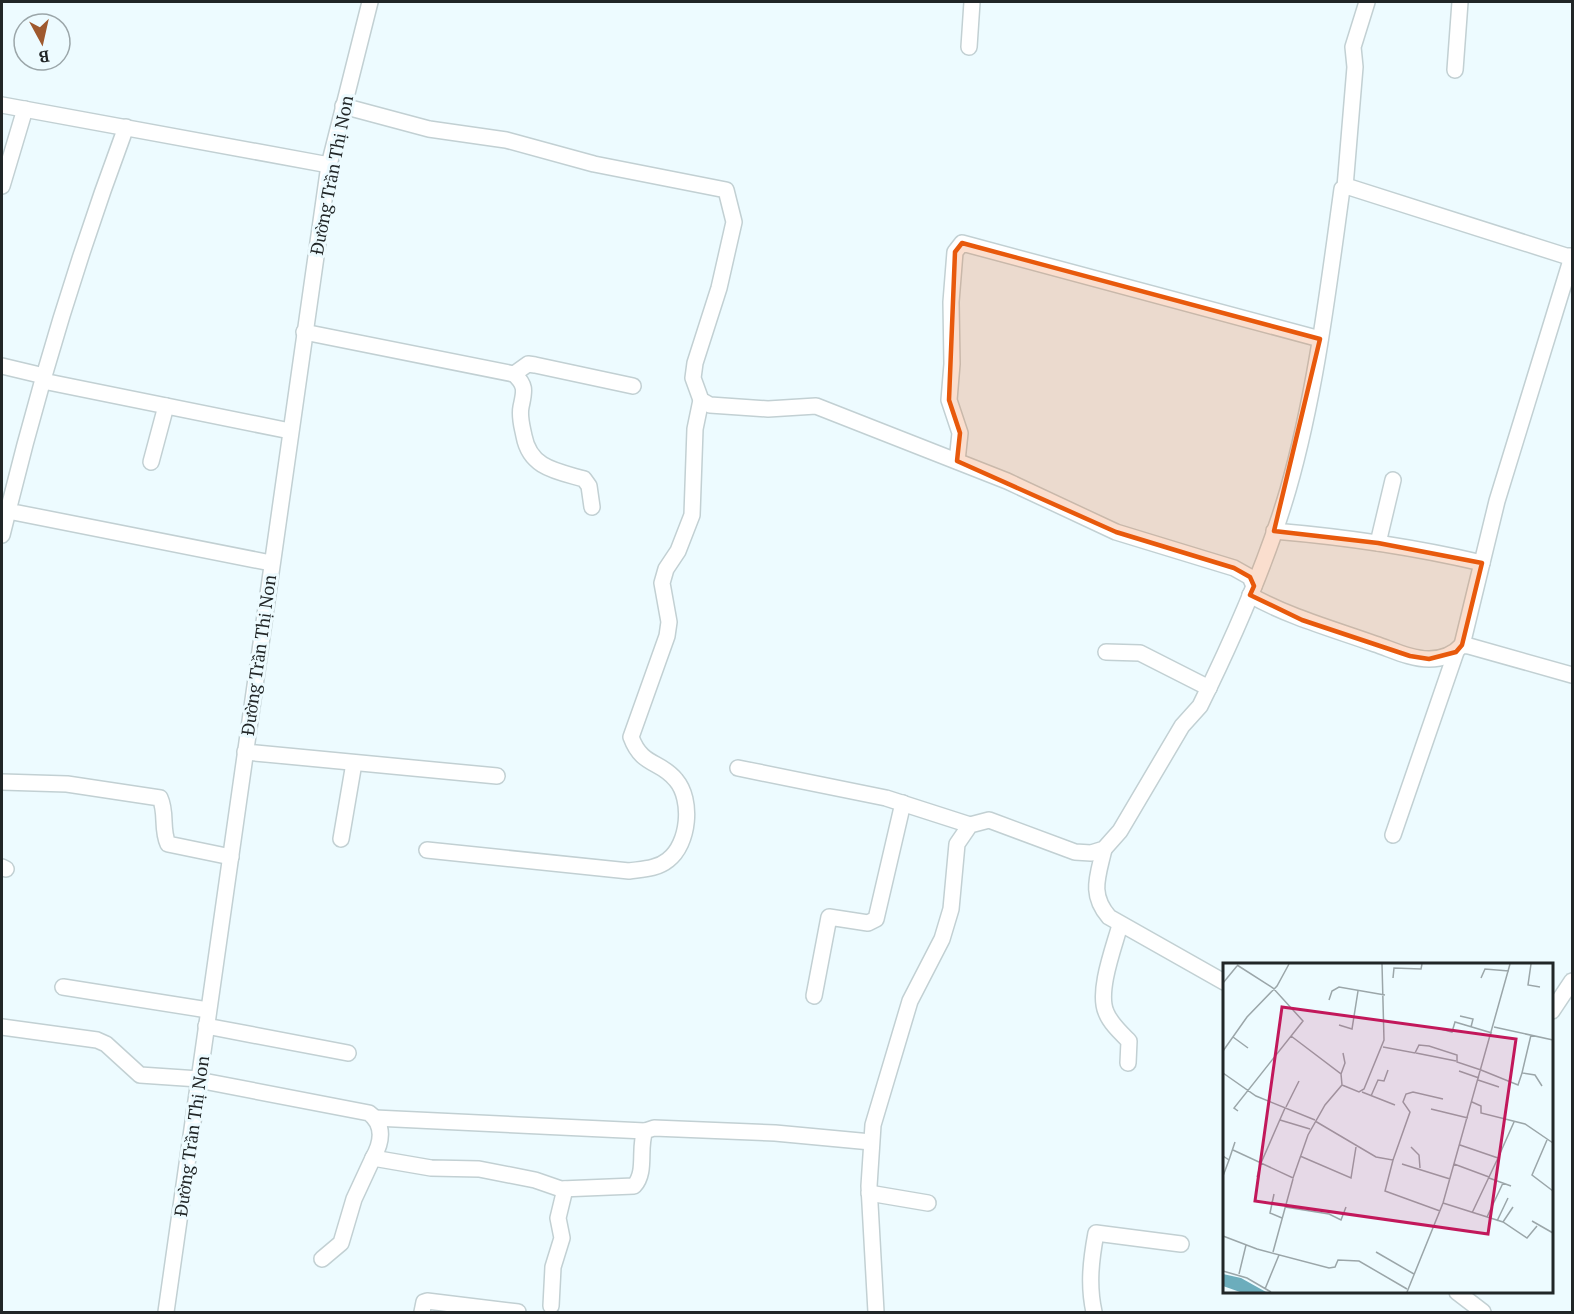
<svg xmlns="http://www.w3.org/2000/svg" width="1574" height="1314" font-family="'PT Serif',serif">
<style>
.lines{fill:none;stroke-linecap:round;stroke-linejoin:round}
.minor-casing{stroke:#c2d0d3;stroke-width:18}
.minor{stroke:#fff;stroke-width:15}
.marked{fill:#e8590c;fill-opacity:0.2;stroke:#e8590c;stroke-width:4.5;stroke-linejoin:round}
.labels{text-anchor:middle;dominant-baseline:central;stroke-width:6;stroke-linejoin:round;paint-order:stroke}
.street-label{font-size:18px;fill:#212627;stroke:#edfbff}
.inset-road{fill:none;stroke:#9ba6a9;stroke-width:1.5}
.view{fill:#c2185b;fill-opacity:0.15;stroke:#c2185b;stroke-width:3}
.inset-edge{fill:none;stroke:#212627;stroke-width:3}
</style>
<rect width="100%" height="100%" fill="#edfbff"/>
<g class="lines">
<g class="minor-casing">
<g id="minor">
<path d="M969,47L972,2"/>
<path d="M1455,70L1460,2"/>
<path d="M2,105L329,165"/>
<path d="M343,106L429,129L506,140L594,164L726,190L734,222L719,288L695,363L693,378L701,400L710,405L768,409L816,406L1007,481L1116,532L1234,568L1250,577L1254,586"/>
<path d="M126,127C79,253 40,381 8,511L271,563"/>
<path d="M2,186L25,109"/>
<path d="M1345,187L1355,67L1353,47L1367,2"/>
<path d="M304,332L514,374L528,364L535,365L633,386"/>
<path d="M2,366L44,376"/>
<path d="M514,374C527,386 524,392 521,407C519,417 522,426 524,436C530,468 556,471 584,479L589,486L592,507"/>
<path d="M43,381L290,431"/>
<path d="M957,461L960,433L949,400L952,364L951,302L955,252L962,243L1320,339"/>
<path d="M151,462L166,406"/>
<path d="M1274,531C1345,537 1414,547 1482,563"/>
<path d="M2,535L8,511"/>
<path d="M1378,543L1393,480"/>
<path d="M1250,595C1289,617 1333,629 1375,644C1393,650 1411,659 1429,659C1442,659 1454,654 1462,645L1469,646L1572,675"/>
<path d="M1462,645L1497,501L1572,257"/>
<path d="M1106,652L1140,653L1209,688"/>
<path d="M245,752L497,776"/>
<path d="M738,768L886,798L970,825"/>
<path d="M2,782L67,784L160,798C167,813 161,829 168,844L231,857"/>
<path d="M1393,835L1456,652"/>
<path d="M341,839L354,763"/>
<path d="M1104,849C1098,876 1089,894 1109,917L1224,982"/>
<path d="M427,850L629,871C643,869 657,869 668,860C689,844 693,800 676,780C660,760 642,767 631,737L667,636L669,622L662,583L666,569L678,551L692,515L695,429L701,400"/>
<path d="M2,867L6,869"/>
<path d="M1120,925C1114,947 1097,991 1106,1012C1110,1023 1121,1033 1129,1041L1128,1063"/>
<path d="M63,987L208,1010"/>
<path d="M814,996L829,917L868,923L876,919L903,803"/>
<path d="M1552,1011L1572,981"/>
<path d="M206,1026L348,1053"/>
<path d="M2,1027L97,1040L106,1044L140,1075L199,1079"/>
<path d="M198,1080L369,1113C385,1125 382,1142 373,1158L431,1168L479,1169L535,1180L561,1189L634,1186C647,1172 638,1148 645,1131L654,1128L775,1133L871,1142"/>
<path d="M375,1118L645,1131"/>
<path d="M869,1193L928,1203"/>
<path d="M322,1259L341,1243L354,1199L373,1158"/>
<path d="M1457,1292L1483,1312"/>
<path d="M551,1306L553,1267L562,1238L558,1218L565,1189"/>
<path d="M166,1312L329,165L370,2"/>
<path d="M422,1312L424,1302L427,1301L518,1312"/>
<path d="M876,1312L869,1186L873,1125L910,1001L942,939L951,909L957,844L970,825L989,820L1075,852L1091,853L1104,849L1120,831L1182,726L1200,706C1234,637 1266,565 1288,490C1316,392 1328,290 1342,189L1349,187L1566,256H1572"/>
<path d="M1094,1312C1088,1285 1091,1260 1096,1233L1181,1244"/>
</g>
</g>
<use href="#minor" class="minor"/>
</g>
<path class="marked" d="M962,243L1320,339L1274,531L1378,543L1482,563L1462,645L1456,652L1429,659L1410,656L1302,620L1250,595L1254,586L1250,577L1234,568L1116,532L957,461L960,433L949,400L955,252Z"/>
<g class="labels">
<g class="street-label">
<text transform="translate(331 175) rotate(-79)">Đường Trần Thị Non</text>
<text transform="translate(258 655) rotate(-82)">Đường Trần Thị Non</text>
<text transform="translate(191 1136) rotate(-82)">Đường Trần Thị Non</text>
</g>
</g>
<g transform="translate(1223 963)">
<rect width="330" height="330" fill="#edfbff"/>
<path d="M0,311L18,315L43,329H17L0,323Z" fill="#6cadbc"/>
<path class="inset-road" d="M308,1L305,22L317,24M14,2L50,25L80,58L11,145L15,148M170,15L171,5L198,6L199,1M258,15L262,6L286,8M0,20L14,3M106,37L109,28L116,24L162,32M237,53L250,56L248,64M116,62L129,66L135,28M271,64L330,77M214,65L229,69L232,59L269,70M308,72L299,110L312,112L319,123M68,73L118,111L119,122M10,74L25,85M160,84L192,90L196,82L206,83L234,92V99L258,107M0,88L24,54L54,23L66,1M193,90L233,98M258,107L295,122L299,110M236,108L256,115M0,110L33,133L92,157M118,111L122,100L120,90M255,117L276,124M139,129L172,142M148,133L155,117L161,118L165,107M249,139L258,143V150L302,161L330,180M63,144L76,118M208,146L245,155M57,157L87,166M92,158L153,194L170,197L162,228L217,248M324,177L309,212L330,228M237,182L275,195L249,250M188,184L196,192L197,205M10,187L38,200L62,145M0,193L6,197L0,213M77,193L128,215L133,184M275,195L291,159M6,197L12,179M170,197L187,149L180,139L183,131L190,129L220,136M179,201L227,216M231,201L266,214M34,214L38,200L70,215L85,172L102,142L119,122L136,129L141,126L161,77L159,1M266,215L288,223M51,231L47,250L59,255M220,240L280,259L304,275L314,263M62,244L106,251L118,257L123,244M264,254L280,220M274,258L285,235M309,258L330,270M280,259L290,244M0,273L34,286L106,305L112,304L115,297L136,298L184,326M50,289L70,216M153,289L191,311M0,308L24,315L48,329M16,311L23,282M42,326L56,292M184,329L220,240L287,1"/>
<path class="view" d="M59,44L293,76L265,271L32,238Z"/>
<rect width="330" height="330" class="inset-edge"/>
</g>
<rect width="1574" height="1314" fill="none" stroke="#212627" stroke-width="6"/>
<g transform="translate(42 42) rotate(172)"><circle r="28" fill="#edfbff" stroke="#9ba6a9" stroke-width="1.5"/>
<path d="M0-4.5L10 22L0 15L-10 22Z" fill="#9f592e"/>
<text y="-9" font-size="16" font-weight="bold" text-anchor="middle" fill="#212627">B</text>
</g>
</svg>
